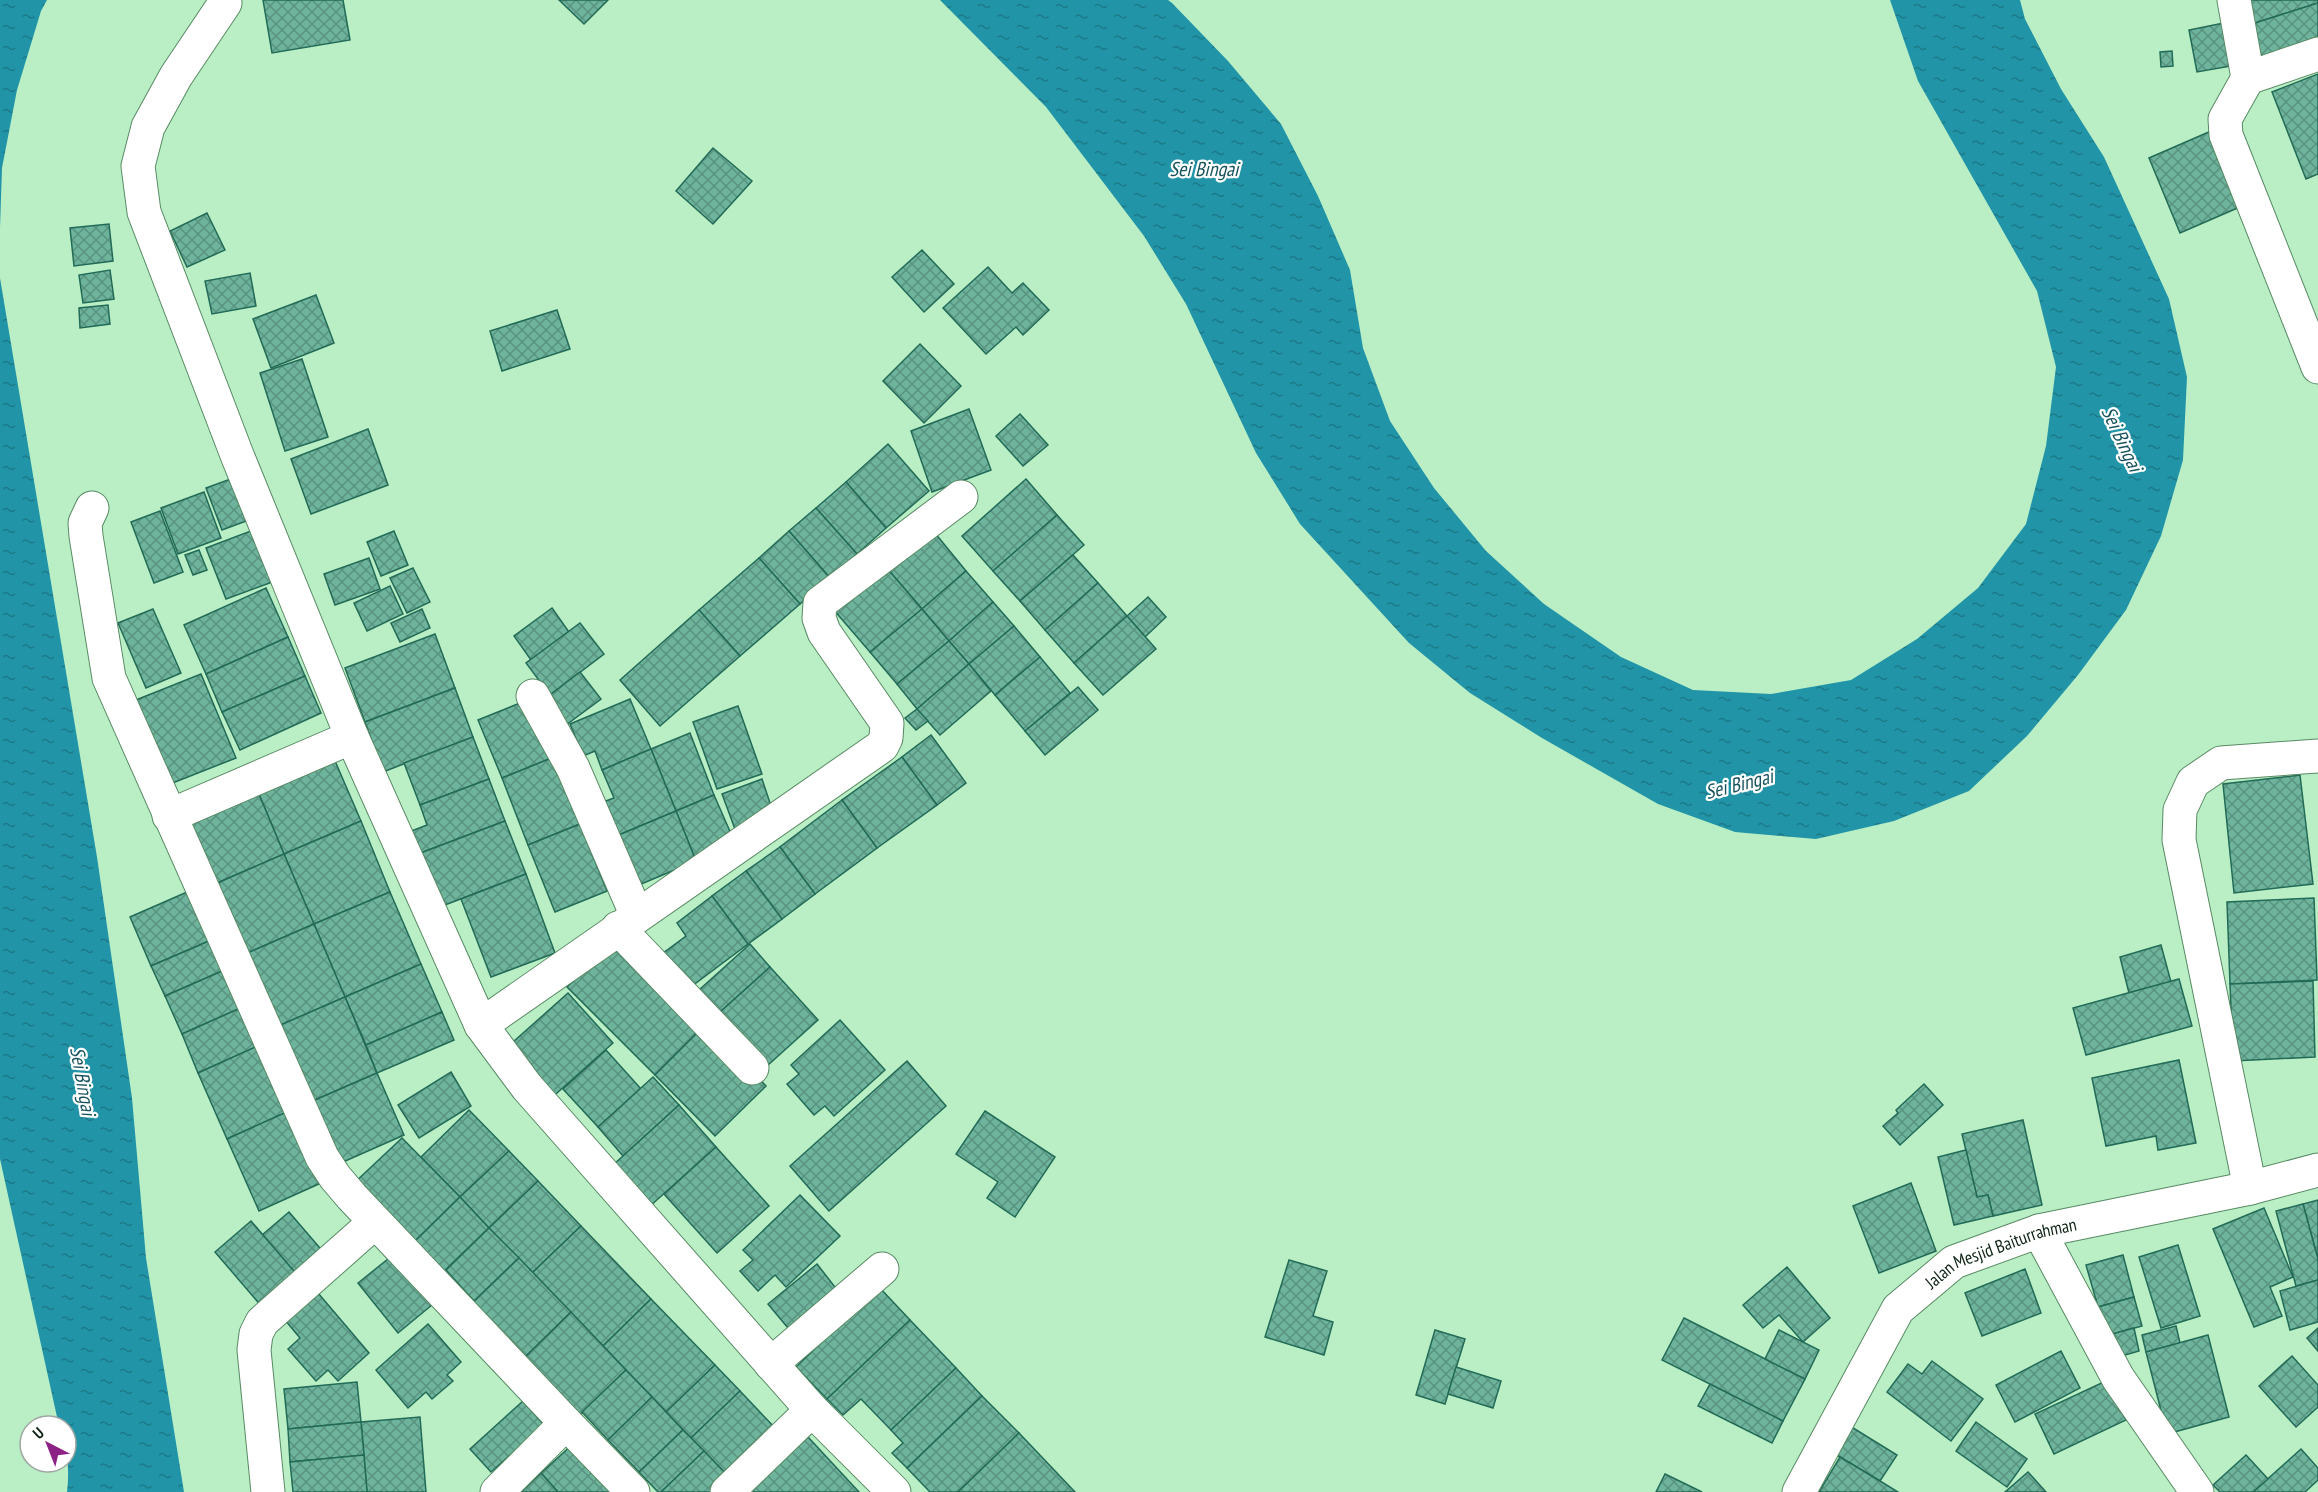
<svg xmlns="http://www.w3.org/2000/svg" width="2318" height="1492" font-family="'PT Sans Narrow',sans-serif">
<style>
.water{fill:url(#water-ripples)}
.building{fill:url(#building-cross-hatch);stroke:#226b57;stroke-width:1.5}
.lines{fill:none;stroke-linecap:round;stroke-linejoin:round}
.street-casing{stroke:#588a64;stroke-width:35}
.street{stroke:#fff;stroke-width:33}
.labels{text-anchor:middle;dominant-baseline:central;stroke-width:4.5;stroke-linejoin:round;paint-order:stroke}
.street-label{font-size:18px;fill:#0f2414;stroke:#fff}
.water-label{font-size:20px;font-style:italic;fill:#17535d;stroke:#fff}
</style>
<defs>
<pattern id="water-ripples" width="26" height="14" patternUnits="userSpaceOnUse" patternTransform="scale(1.5)"><rect width="26" height="14" fill="#2195a7"/><path d="M2 4q2-2 4 0t4 0M15 11q2-2 4 0t4 0" fill="none" stroke="#1b7987"/></pattern>
<pattern id="building-cross-hatch" width="8" height="8" patternUnits="userSpaceOnUse" patternTransform="scale(1.5)"><rect width="8" height="8" fill="#6eb49d"/><path d="M0 0l8 8M0 8l8-8" fill="none" stroke="#59927f"/></pattern>
</defs>
<rect width="100%" height="100%" fill="#baefc5"/>
<g class="water">
<path d="M0,0H47L41,11L17,90L2,168L0,228Z"/>
<path d="M940,0H1168L1172,3L1228,61L1281,124L1318,196L1350,270L1363,348L1390,421L1434,488L1486,551L1544,604L1621,657L1693,690L1771,694L1851,680L1917,639L1978,588L2026,524L2046,446L2056,367L2037,291L1918,81L1890,0H2020L2025,19L2061,89L2104,157L2169,299L2187,377L2183,460L2161,536L2126,610L2078,675L2027,736L1969,791L1894,821L1816,839L1735,832L1658,804L1542,738L1470,693L1409,643L1300,524L1256,453L1186,304L1144,236L1046,107Z"/>
<path d="M0,278L97,857L132,1098L146,1258L184,1492H67C70,1470 66,1448 66,1426H59L0,1159Z"/>
</g>
<g class="building">
<path d="M263,0H343L350,40L272,53Z"/>
<path d="M559,0H608L584,24Z"/>
<path d="M2244,0H2318V3L2252,24Z"/>
<path d="M2318,3V49L2264,66L2252,24Z"/>
<path d="M2229,22L2237,65L2197,72L2189,30Z"/>
<path d="M2172,51L2173,66L2161,67L2160,52Z"/>
<path d="M2318,74V174L2306,179L2272,92Z"/>
<path d="M2211,131L2242,206L2180,233L2149,158Z"/>
<path d="M713,148L752,181L713,224L676,191Z"/>
<path d="M207,213L225,250L187,267L170,231Z"/>
<path d="M109,224L113,261L74,266L70,228Z"/>
<path d="M922,250L954,284L924,312L892,277Z"/>
<path d="M988,267L1012,293L1023,283L1049,310L1023,335L1016,327L986,354L943,308Z"/>
<path d="M110,270L114,299L83,303L79,275Z"/>
<path d="M250,273L256,306L212,314L205,281Z"/>
<path d="M316,295L334,343L271,368L253,319Z"/>
<path d="M108,305L110,324L80,328L79,308Z"/>
<path d="M557,310L570,349L502,371L490,331Z"/>
<path d="M920,344L961,386L924,423L883,381Z"/>
<path d="M302,359L328,437L285,451L260,373Z"/>
<path d="M969,409L991,470L932,492L911,431Z"/>
<path d="M1020,414L1048,445L1023,466L996,436Z"/>
<path d="M368,429L388,485L311,514L291,459Z"/>
<path d="M888,444L929,491L886,528L846,482Z"/>
<path d="M239,476L254,518L222,530L206,488Z"/>
<path d="M1026,479L1057,515L993,571L962,536Z"/>
<path d="M846,482L886,528L857,554L816,508Z"/>
<path d="M204,492L221,538L178,554L161,508Z"/>
<path d="M816,508L857,554L830,578L789,531Z"/>
<path d="M160,511L183,572L154,583L131,522Z"/>
<path d="M1057,515L1084,545L1020,601L993,571Z"/>
<path d="M930,527L966,571L922,609L885,566Z"/>
<path d="M256,529L275,581L226,599L206,548Z"/>
<path d="M394,531L408,565L381,576L367,542Z"/>
<path d="M789,531L830,578L800,604L759,558Z"/>
<path d="M199,550L207,570L193,575L185,555Z"/>
<path d="M1073,555L1098,583L1045,630L1020,601Z"/>
<path d="M369,558L380,589L335,605L324,574Z"/>
<path d="M759,558L800,604L740,656L699,610Z"/>
<path d="M885,566L922,609L870,652L833,609Z"/>
<path d="M413,568L430,602L407,613L390,578Z"/>
<path d="M966,571L993,602L949,641L922,609Z"/>
<path d="M1098,583L1127,616L1074,663L1045,630Z"/>
<path d="M390,586L403,614L367,631L354,603Z"/>
<path d="M266,588L288,637L206,674L184,625Z"/>
<path d="M1148,597L1166,617L1145,637L1127,616Z"/>
<path d="M993,602L1014,626L969,664L949,641Z"/>
<path d="M552,608L569,632L531,660L514,636Z"/>
<path d="M153,609L181,673L146,688L118,623Z"/>
<path d="M422,609L430,628L400,642L391,623Z"/>
<path d="M922,609L949,641L897,684L870,652Z"/>
<path d="M699,610L740,656L660,726L620,680Z"/>
<path d="M1127,616L1156,649L1103,695L1074,663Z"/>
<path d="M580,623L604,654L550,695L526,663Z"/>
<path d="M1014,626L1040,657L995,695L969,664Z"/>
<path d="M435,634L455,688L365,722L345,668Z"/>
<path d="M288,637L305,676L222,712L206,674Z"/>
<path d="M949,641L969,664L917,709L897,684Z"/>
<path d="M1040,657L1070,693L1025,731L995,695Z"/>
<path d="M969,664L991,691L940,735L917,709Z"/>
<path d="M580,672L601,699L566,725L546,698Z"/>
<path d="M201,674L236,758L170,784L136,700Z"/>
<path d="M305,676L321,713L240,750L222,712Z"/>
<path d="M1078,687L1098,710L1045,755L1025,731Z"/>
<path d="M455,688L473,737L383,772L365,722Z"/>
<path d="M530,699L554,757L502,778L478,720Z"/>
<path d="M630,699L651,749L602,770L595,751L583,756L570,724Z"/>
<path d="M738,706L762,774L717,789L693,722Z"/>
<path d="M917,709L928,721L916,730L905,718Z"/>
<path d="M690,733L714,795L676,811L651,749Z"/>
<path d="M931,735L966,783L937,805L902,757Z"/>
<path d="M473,737L489,779L420,805L404,763Z"/>
<path d="M651,749L676,811L614,837L600,803L614,798L602,770Z"/>
<path d="M332,754L361,821L284,854L256,787Z"/>
<path d="M554,757L580,824L528,845L502,778Z"/>
<path d="M902,757L937,805L877,848L842,800Z"/>
<path d="M2300,775L2313,884L2234,893L2223,784Z"/>
<path d="M489,779L505,821L418,854L409,832L427,825L420,805Z"/>
<path d="M762,779L774,815L735,829L722,794Z"/>
<path d="M256,787L284,854L215,884L186,817Z"/>
<path d="M714,795L736,845L696,861L676,811Z"/>
<path d="M842,800L877,848L815,894L780,847Z"/>
<path d="M676,811L696,861L634,887L614,837Z"/>
<path d="M361,821L390,892L314,924L284,854Z"/>
<path d="M505,821L526,874L437,908L418,854Z"/>
<path d="M580,824L607,891L555,912L528,845Z"/>
<path d="M780,847L815,894L782,919L746,871Z"/>
<path d="M284,854L314,924L245,954L215,884Z"/>
<path d="M746,871L782,919L748,944L712,896Z"/>
<path d="M526,874L555,953L491,977L461,899Z"/>
<path d="M194,889L216,938L151,966L130,917Z"/>
<path d="M390,892L421,964L345,997L314,924Z"/>
<path d="M712,896L748,944L688,989L662,954L686,936L677,923Z"/>
<path d="M2314,898L2317,980L2230,984L2227,902Z"/>
<path d="M314,924L345,997L276,1027L245,954Z"/>
<path d="M619,937L706,1024L655,1075L567,987Z"/>
<path d="M216,938L229,968L165,996L151,966Z"/>
<path d="M750,944L770,967L719,1013L699,990Z"/>
<path d="M2161,945L2171,982L2129,993L2120,957Z"/>
<path d="M421,964L442,1012L366,1045L345,997Z"/>
<path d="M770,967L818,1020L767,1066L719,1013Z"/>
<path d="M229,968L245,1006L182,1034L165,996Z"/>
<path d="M2179,979L2192,1026L2086,1055L2073,1008Z"/>
<path d="M2313,981L2315,1057L2233,1061L2230,984Z"/>
<path d="M568,993L613,1043L548,1101L503,1051Z"/>
<path d="M345,997L377,1073L308,1103L276,1027Z"/>
<path d="M245,1006L262,1044L198,1073L182,1034Z"/>
<path d="M442,1012L454,1040L377,1073L366,1045Z"/>
<path d="M840,1020L885,1070L834,1116L825,1106L814,1115L787,1084L799,1074L791,1065Z"/>
<path d="M706,1024L766,1086L715,1136L655,1075Z"/>
<path d="M262,1044L291,1110L227,1139L198,1073Z"/>
<path d="M606,1050L641,1089L598,1127L563,1089Z"/>
<path d="M2179,1060L2196,1143L2158,1150L2156,1136L2106,1146L2092,1078Z"/>
<path d="M907,1061L946,1106L829,1211L790,1166Z"/>
<path d="M451,1072L471,1106L419,1138L398,1105Z"/>
<path d="M377,1073L404,1135L334,1166L308,1103Z"/>
<path d="M653,1077L679,1105L623,1156L598,1127Z"/>
<path d="M1924,1084L1943,1105L1900,1145L1883,1126L1898,1113L1896,1110Z"/>
<path d="M679,1105L716,1147L649,1207L612,1166Z"/>
<path d="M291,1110L323,1182L259,1211L227,1139Z"/>
<path d="M469,1110L509,1151L460,1197L421,1157Z"/>
<path d="M985,1111L1055,1157L1015,1217L987,1198L998,1182L956,1154Z"/>
<path d="M2023,1120L2042,1205L1993,1216L1988,1195L1977,1197L1962,1134Z"/>
<path d="M402,1138L460,1197L410,1246L352,1185Z"/>
<path d="M716,1147L769,1206L717,1253L664,1194Z"/>
<path d="M1966,1150L1977,1197L1988,1195L1993,1216L1954,1225L1938,1157Z"/>
<path d="M509,1151L538,1181L489,1228L460,1197Z"/>
<path d="M538,1181L581,1226L532,1273L489,1228Z"/>
<path d="M1911,1183L1936,1251L1879,1273L1853,1206Z"/>
<path d="M800,1195L840,1236L786,1287L775,1275L758,1291L740,1271L753,1260L743,1250Z"/>
<path d="M460,1197L489,1228L439,1276L410,1246Z"/>
<path d="M2318,1200V1259L2303,1204Z"/>
<path d="M2303,1204L2318,1259V1280L2296,1286L2276,1211Z"/>
<path d="M2264,1208L2293,1277L2270,1287L2282,1316L2254,1327L2213,1229Z"/>
<path d="M289,1212L325,1254L299,1277L262,1235Z"/>
<path d="M251,1221L299,1277L263,1308L215,1252Z"/>
<path d="M581,1226L651,1299L603,1346L532,1273Z"/>
<path d="M489,1228L519,1258L474,1301L446,1270Z"/>
<path d="M2178,1245L2200,1316L2161,1328L2139,1257Z"/>
<path d="M398,1251L438,1300L398,1333L358,1283Z"/>
<path d="M2123,1255L2134,1297L2098,1307L2086,1265Z"/>
<path d="M519,1258L571,1312L521,1361L469,1306Z"/>
<path d="M1289,1260L1327,1271L1313,1316L1333,1322L1324,1355L1265,1337Z"/>
<path d="M817,1264L842,1296L793,1334L768,1304Z"/>
<path d="M1787,1267L1830,1318L1803,1342L1779,1315L1763,1328L1743,1305Z"/>
<path d="M2025,1269L2041,1313L1982,1336L1965,1293Z"/>
<path d="M2318,1280V1322L2290,1330L2280,1291Z"/>
<path d="M879,1287L910,1320L827,1399L796,1367Z"/>
<path d="M318,1293L369,1353L338,1381L328,1370L316,1381L288,1349L300,1338L285,1320Z"/>
<path d="M2134,1297L2142,1326L2105,1336L2098,1307Z"/>
<path d="M651,1299L715,1365L666,1412L603,1346Z"/>
<path d="M571,1312L626,1370L577,1418L521,1361Z"/>
<path d="M1684,1318L1805,1379L1783,1421L1662,1360Z"/>
<path d="M910,1320L956,1368L891,1430L861,1399L843,1415L827,1399Z"/>
<path d="M428,1324L461,1362L447,1375L453,1381L432,1399L426,1392L408,1408L376,1370Z"/>
<path d="M2176,1326L2180,1343L2146,1352L2142,1335Z"/>
<path d="M2134,1328L2139,1351L2111,1359L2105,1336Z"/>
<path d="M2318,1328V1351L2307,1338Z"/>
<path d="M1435,1330L1465,1339L1445,1404L1416,1395Z"/>
<path d="M1779,1330L1819,1350L1805,1379L1765,1359Z"/>
<path d="M2208,1335L2229,1417L2167,1434L2146,1352Z"/>
<path d="M2061,1351L2080,1388L2015,1422L1996,1385Z"/>
<path d="M2292,1356L2318,1385V1407L2296,1427L2259,1386Z"/>
<path d="M1932,1361L1983,1399L1951,1441L1887,1392L1908,1364L1922,1374Z"/>
<path d="M715,1365L740,1391L691,1438L666,1412Z"/>
<path d="M1456,1367L1501,1381L1493,1408L1448,1394Z"/>
<path d="M956,1368L982,1396L907,1468L892,1453L903,1443L891,1430Z"/>
<path d="M626,1370L652,1397L608,1440L582,1412Z"/>
<path d="M2108,1380L2126,1420L2054,1454L2035,1414Z"/>
<path d="M357,1382L361,1422L288,1429L284,1389Z"/>
<path d="M1710,1384L1783,1421L1772,1443L1698,1406Z"/>
<path d="M740,1391L776,1429L728,1476L691,1438Z"/>
<path d="M982,1396L1019,1433L958,1492H930L907,1468Z"/>
<path d="M652,1397L683,1430L639,1472L608,1440Z"/>
<path d="M523,1401L544,1425L491,1472L470,1449Z"/>
<path d="M420,1417L426,1492H367L361,1422Z"/>
<path d="M361,1422L364,1455L290,1462L288,1429Z"/>
<path d="M1976,1422L2027,1459L2007,1487L1956,1451Z"/>
<path d="M1845,1423L1897,1455L1880,1481L1828,1450Z"/>
<path d="M683,1430L704,1451L661,1492H658L639,1472Z"/>
<path d="M1019,1433L1075,1492H958Z"/>
<path d="M808,1437L859,1492H754L752,1489Z"/>
<path d="M574,1443L619,1492H558L541,1473Z"/>
<path d="M2301,1449L2318,1468V1480L2305,1492H2253Z"/>
<path d="M704,1451L728,1476L711,1492H661Z"/>
<path d="M364,1455L367,1492H293L290,1462Z"/>
<path d="M2246,1455L2268,1479L2253,1492H2220L2213,1485Z"/>
<path d="M1840,1457L1880,1481L1898,1492H1819Z"/>
<path d="M2028,1472L2046,1492H2005Z"/>
<path d="M541,1473L558,1492H521Z"/>
<path d="M1665,1474L1702,1492H1656Z"/>
</g>
<g class="lines">
<g class="street-casing">
<g id="street">
<path d="M2234,0L2248,78L2225,119L2226,135L2318,367"/>
<path d="M2248,78L2318,54"/>
<path d="M92,508L85,523L86,536L109,678L322,1157L335,1177L352,1197L566,1423L633,1492"/>
<path d="M533,696L573,768L637,916"/>
<path d="M352,737L481,1025L527,1087L812,1410"/>
<path d="M169,816L352,737L237,455L144,212L138,166L148,127L176,76L225,3"/>
<path d="M618,928L752,1068"/>
<path d="M481,1025L882,746L886,738L887,723L824,632L819,618L820,603L961,497"/>
<path d="M2250,1188L2179,840L2180,810L2193,782L2221,763L2318,756"/>
<path d="M2039,1231L2118,1378L2197,1492"/>
<path d="M771,1364L882,1269"/>
<path d="M268,1492L254,1350L256,1334L262,1322L375,1222"/>
<path d="M497,1492L566,1423"/>
<path d="M727,1492L812,1410L894,1492"/>
<path id="s1" d="M1799,1492L1898,1309L1954,1262L2039,1231L2250,1188L2318,1170"/>
</g>
</g>
<use href="#street" class="street"/>
</g>
<g class="labels">
<g class="street-label">
<text stroke="none"><textPath href="#s1" startOffset="328">Jalan Mesjid Baiturrahman</textPath></text>
</g>
<g class="water-label">
<text x="1204" y="169">Sei Bingai</text>
<text transform="translate(2122 439) rotate(65)">Sei Bingai</text>
<text transform="translate(1739 784) rotate(-14)">Sei Bingai</text>
<text transform="translate(83 1081) rotate(80)">Sei Bingai</text>
</g>
</g>
<g transform="translate(48 1444) rotate(318)"><circle r="28" fill="#ffffff" stroke="#9fa7a1" stroke-width="1.5"/>
<path d="M0-4.5L10 22L0 15L-10 22Z" fill="#8c2186"/>
<text y="-9" font-size="16" font-weight="bold" text-anchor="middle" fill="#0f2414">U</text>
</g>
</svg>
